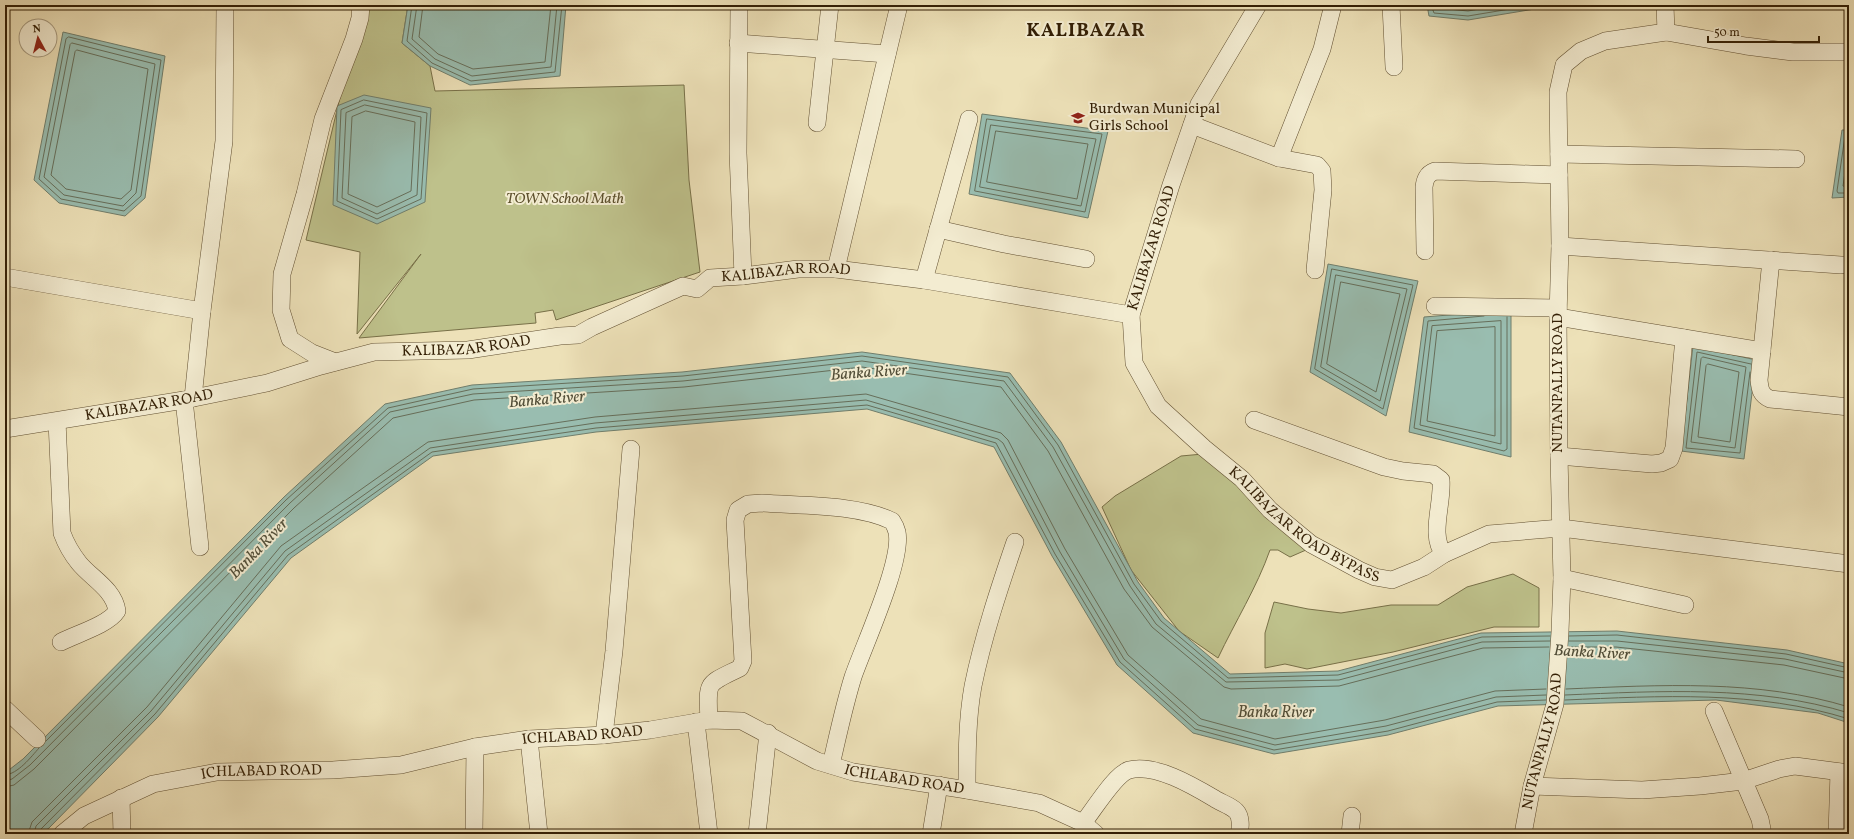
<svg xmlns="http://www.w3.org/2000/svg" width="1854" height="839" font-family="Vollkorn,serif">
<style>
.green{fill:#bec18b;stroke:#787048}
.water{fill:#99bdb0;stroke:#707e6c}
.lines{fill:none;stroke-linecap:round;stroke-linejoin:round}
.shore{stroke:#666e5a;stroke-width:1}
.minor-casing{stroke:#625032;stroke-width:18}
.minor{stroke:#f3ecd1;stroke-width:17}
.labels{text-anchor:middle;dominant-baseline:central;stroke-width:4;stroke-linejoin:round;paint-order:stroke}
.poi-label{font-size:15px;fill:#331f05;stroke:#f3ecd1;text-anchor:start}
.park-label{font-size:15px;font-style:italic;fill:#5d502d;stroke:#f3ecd1}
.street-label{font-size:15px;fill:#331f05;stroke:#f3ecd1}
.water-label{font-size:16px;font-style:italic;fill:#524e38;stroke:#f3ecd1}
.district-label{font-size:19px;font-weight:bold;letter-spacing:1px;fill:#331f05;stroke:#f3ecd1}
</style>
<rect width="100%" height="100%" fill="#ede1b8"/>
<filter id="stains"><feTurbulence type="fractalNoise" baseFrequency=".005" numOctaves="4"/><feColorMatrix values="0 0 0 0 .2 0 0 0 0 .09 0 0 0 0 .02 0 0 0 .5 -.17"/></filter>
<radialGradient id="worn" r=".72"><stop offset=".6" stop-color="#630" stop-opacity="0"/><stop offset="1" stop-color="#630" stop-opacity=".3"/></radialGradient>
<g class="green">
<path d="M362,5H408L402,43L430,66L435,91L684,85L689,180L700,272L556,320L553,310L535,313L536,323L359,338L421,254L357,334L360,252L306,240Z"/>
<path d="M1203,454L1306,550L1290,557L1278,550H1270C1257,587 1235,622 1218,658L1179,631L1131,570L1102,507L1115,496L1181,456Z"/>
<path d="M1513,574L1539,588V627H1494L1393,652L1307,669L1285,664L1265,668V633L1274,602L1308,609L1341,613L1391,605H1438L1467,587Z"/>
</g>
<g class="water">
<path d="M408,5H566L560,76L470,85L430,66L402,43Z"/>
<path d="M1427,5H1559L1468,20L1429,16Z"/>
<path d="M63,32L165,56L145,198L125,216L59,203L34,180Z"/>
<path d="M364,95L431,108L425,202L377,224L333,205L337,106Z"/>
<path d="M982,114L1108,131L1088,218L969,194Z"/>
<path d="M1842,130H1849V197L1832,198Z"/>
<path d="M1328,264L1418,281L1386,416L1310,372Z"/>
<path d="M1511,310V457L1409,432L1424,317Z"/>
<path d="M1693,346L1756,360L1744,459L1681,451Z"/>
<path d="M862,352L1010,373L1061,442L1138,582L1164,618L1230,674L1338,671L1481,633L1617,631L1787,650L1849,664V723L1818,713L1716,700L1498,706L1388,735L1274,754L1193,733L1117,665L1052,556L994,447L867,409L596,432L433,456L291,558L158,717L49,828L41,834H5V773L23,759L284,497L385,404L472,385L682,372Z"/>
</g>
<g class="lines">
<g class="shore">
<path d="M412,5L407,41L432,63L471,81L555,72L562,5"/>
<path d="M417,5L412,39L435,59L472,76L551,67L557,5"/>
<path d="M423,5L419,37L438,54L473,69L545,62L551,5"/>
<path d="M1431,5L1434,13L1468,16L1534,5"/>
<path d="M1436,5L1438,8L1468,11L1503,5"/>
<path d="M69,37L161,60L141,196L124,211L61,199L39,179L66,39Z"/>
<path d="M72,43L155,64L136,193L123,206L64,195L44,177L70,45Z"/>
<path d="M77,50L148,69L131,190L121,199L66,189L51,175L75,52Z"/>
<path d="M364,100L427,113L421,199L377,219L337,201L341,110Z"/>
<path d="M365,105L421,117L417,195L377,214L342,198L346,113Z"/>
<path d="M366,111L415,122L411,191L377,207L348,194L352,117Z"/>
<path d="M987,119L1102,134L1085,212L975,191Z"/>
<path d="M991,125L1096,139L1081,206L980,187Z"/>
<path d="M996,131L1088,144L1077,199L987,182Z"/>
<path d="M1849,134L1845,136L1837,191L1838,193H1849"/>
<path d="M1849,144L1843,186L1849,188"/>
<path d="M1332,269L1413,285L1383,409L1315,369Z"/>
<path d="M1336,275L1407,289L1380,401L1321,367Z"/>
<path d="M1341,282L1400,294L1376,392L1327,364Z"/>
<path d="M1484,316L1428,321L1414,428L1504,451L1507,449V317"/>
<path d="M1501,321V444L1420,425L1432,326Z"/>
<path d="M1495,327V436L1427,421L1437,331Z"/>
<path d="M1703,357L1746,367L1735,448L1691,442L1701,359Z"/>
<path d="M1708,364L1739,372L1730,442L1698,437L1706,366Z"/>
<path d="M1750,372L1740,453L1686,448L1697,352L1751,364"/>
<path d="M1569,636L1617,635L1786,654L1849,668"/>
<path d="M1569,641H1617L1785,659L1849,673"/>
<path d="M1568,647H1616L1784,665L1849,679"/>
<path d="M1566,689C1660,685 1758,679 1849,707"/>
<path d="M1565,695C1660,691 1758,685 1849,713"/>
<path d="M1565,700C1660,696 1757,690 1849,719"/>
<path d="M46,741L286,500L388,408L473,389L683,376L862,356L1008,377L1058,445L1134,584L1161,621L1228,678L1338,675L1482,637L1550,636"/>
<path d="M5,775C18,774 31,757 39,748"/>
<path d="M5,781L12,779L30,765L290,503L390,412L473,394L683,381L862,361L1004,381L1053,447L1130,586L1156,624L1226,682L1339,680L1482,642L1550,641"/>
<path d="M5,787L14,785L34,769L294,508L393,418L474,400L684,387L862,367L1001,387L1048,451L1124,589L1152,627L1224,687L1231,689L1339,686L1483,648L1549,647"/>
<path d="M28,834L32,822L147,707L281,546L428,442L595,417L866,394L1001,433L1008,440L1065,549L1128,655L1201,719L1275,739L1385,720L1495,691L1546,689"/>
<path d="M34,834L36,826L151,711L285,551L430,448L595,423L866,400L998,439L1003,443L1060,552L1124,659L1198,725L1275,745L1386,726L1496,697L1546,695"/>
<path d="M39,834L40,830L155,714L288,555L432,452L596,428L867,405L996,443L1055,554L1120,662L1195,729L1274,750L1388,731L1497,702L1546,700"/>
</g>
<g class="minor-casing">
<g id="minor">
<path d="M739,5L738,153L743,276"/>
<path d="M1391,5L1394,67"/>
<path d="M1666,32L1746,46L1793,52H1849"/>
<path d="M738,43L887,54"/>
<path d="M817,123L830,5"/>
<path d="M1192,125L1279,158L1317,165L1322,171L1323,190L1315,270"/>
<path d="M1559,154L1796,159"/>
<path d="M1279,158L1322,49L1333,5"/>
<path d="M938,229L1004,244L1086,259"/>
<path d="M1560,246L1841,265"/>
<path d="M1425,251L1424,187C1425,179 1427,174 1435,171L1559,175"/>
<path d="M1771,260L1759,380C1760,390 1761,395 1770,399L1849,407"/>
<path d="M836,269L899,5"/>
<path d="M5,277L202,311"/>
<path d="M924,280L969,119"/>
<path d="M1435,306L1558,308"/>
<path id="s1" d="M1131,315L1134,363L1158,406L1204,448L1242,479L1270,510L1311,544L1359,570L1375,577L1392,580L1424,567L1444,554L1489,534L1561,528L1849,564"/>
<path d="M1558,317L1762,351"/>
<path d="M335,362L312,353L290,339L281,310L282,274L305,194L323,119L354,39L360,18L361,5"/>
<path d="M193,398L202,311L224,141L225,5"/>
<path d="M184,400L200,547"/>
<path d="M1254,420L1384,467L1403,471L1433,474L1441,480C1443,504 1429,536 1444,554"/>
<path d="M57,421L62,533C66,544 71,553 79,563C91,578 114,589 117,611C108,625 76,634 61,642"/>
<path id="s2" d="M5,429L184,400L267,383L321,366L374,352L468,350L560,336L578,335L592,327L683,286L697,289L710,278L743,276L798,269H836L924,280L1131,315L1171,185L1199,104L1258,5"/>
<path d="M1559,456L1652,464L1661,463L1670,459L1674,448L1684,338"/>
<path d="M1562,578L1685,605"/>
<path d="M5,709L37,739"/>
<path d="M1714,711L1760,819L1763,834"/>
<path d="M709,720C707,680 706,685 740,668L743,661L735,520L738,510L748,504L762,503C801,506 857,504 892,521C894,524 896,528 897,532C903,561 864,645 853,677C844,706 838,735 831,765"/>
<path d="M696,722L709,834"/>
<path d="M604,735L614,651L631,449"/>
<path d="M529,739L539,834"/>
<path d="M1532,786L1642,790L1700,786L1743,781L1779,769L1795,766L1849,773"/>
<path d="M967,790C967,756 967,719 973,686C983,637 999,589 1015,542"/>
<path d="M121,798L122,834"/>
<path d="M1083,823C1093,811 1115,774 1129,770C1156,763 1195,787 1217,800C1222,803 1231,806 1236,811C1241,816 1241,827 1239,834"/>
<path id="s3" d="M62,834L84,816L153,784L217,772L333,770L401,765L475,747L529,739L604,735L650,730L709,720L742,721L817,761L853,772L967,790L1039,803L1083,823L1096,834"/>
<path d="M474,834L475,747"/>
<path d="M757,834L768,733"/>
<path d="M931,834L939,785"/>
<path d="M1350,834L1352,816"/>
<path id="s4" d="M1523,834L1532,786L1555,704L1560,632L1562,578L1559,456L1558,317L1560,246L1558,92L1564,65L1581,51L1605,41L1666,32L1665,5"/>
<path d="M1837,834L1839,772"/>
</g>
</g>
<use href="#minor" class="minor"/>
</g>
<defs>
<g id="school-bare" transform="scale(1.08)"><path d="M0-5L7-2L0 1L-7-2ZM-4 1L0 2.5L4 1V4Q0 6-4 4Z" fill="#8f2418" stroke="#f3ecd1" stroke-width="2.5" paint-order="stroke"/></g>
</defs>
<g fill-rule="evenodd">
<use href="#school-bare" x="1078" y="118"/>
</g>
<g class="labels">
<g class="poi-label">
<text x="1089" y="109">Burdwan Municipal<tspan x="1089" dy="17">Girls School</tspan></text>
</g>
<g class="park-label">
<text x="565" y="199">TOWN School Math</text>
</g>
<g class="street-label">
<text stroke="none"><textPath href="#s2" startOffset="1225">KALIBAZAR ROAD</textPath></text>
<text stroke="none"><textPath href="#s2" startOffset="806">KALIBAZAR ROAD</textPath></text>
<text stroke="none"><textPath href="#s2" startOffset="470">KALIBAZAR ROAD</textPath></text>
<text transform="translate(1558 383) rotate(-90)">NUTANPALLY ROAD</text>
<text stroke="none"><textPath href="#s2" startOffset="146">KALIBAZAR ROAD</textPath></text>
<text stroke="none"><textPath href="#s1" startOffset="287">KALIBAZAR ROAD BYPASS</textPath></text>
<text stroke="none"><textPath href="#s3" startOffset="538">ICHLABAD ROAD</textPath></text>
<text stroke="none"><textPath href="#s4" startOffset="95">NUTANPALLY ROAD</textPath></text>
<text stroke="none"><textPath href="#s3" startOffset="214">ICHLABAD ROAD</textPath></text>
<text stroke="none"><textPath href="#s3" startOffset="873">ICHLABAD ROAD</textPath></text>
</g>
<g class="water-label">
<text transform="translate(869 373) rotate(-4)">Banka River</text>
<text transform="translate(547 400) rotate(-5)">Banka River</text>
<text transform="translate(259 549) rotate(-46)">Banka River</text>
<text transform="translate(1592 653) rotate(3)">Banka River</text>
<text x="1276" y="713">Banka River</text>
</g>
<g class="district-label">
<text x="1086" y="31">KALIBAZAR</text>
</g>
</g>
<rect width="1854" height="839" fill="none" stroke="#ede1b8" stroke-width="20"/>
<rect x="6" y="6" width="1842" height="827" fill="none" stroke="#331f05" stroke-width="2"/>
<rect x="10" y="10" width="1834" height="819" fill="none" stroke="#331f05"/>
<g transform="translate(38 38) rotate(353)"><circle r="19" fill="#f3ecd1" stroke="#a69a7f"/>
<path d="M0-3L7 15L0 10L-7 15Z" fill="#8f2418"/>
<text y="-6" font-size="11" font-weight="bold" text-anchor="middle" fill="#331f05">N</text>
</g>
<path d="M1708 36v6h111v-6" fill="none" stroke="#331f05" stroke-width="2"/>
<text x="1714" y="36" font-size="12" fill="#331f05" stroke="#f3ecd1" stroke-width="3" paint-order="stroke">50 m</text>
<rect width="100%" height="100%" filter="url(#stains)"/>
<rect width="100%" height="100%" fill="url(#worn)"/>
</svg>
